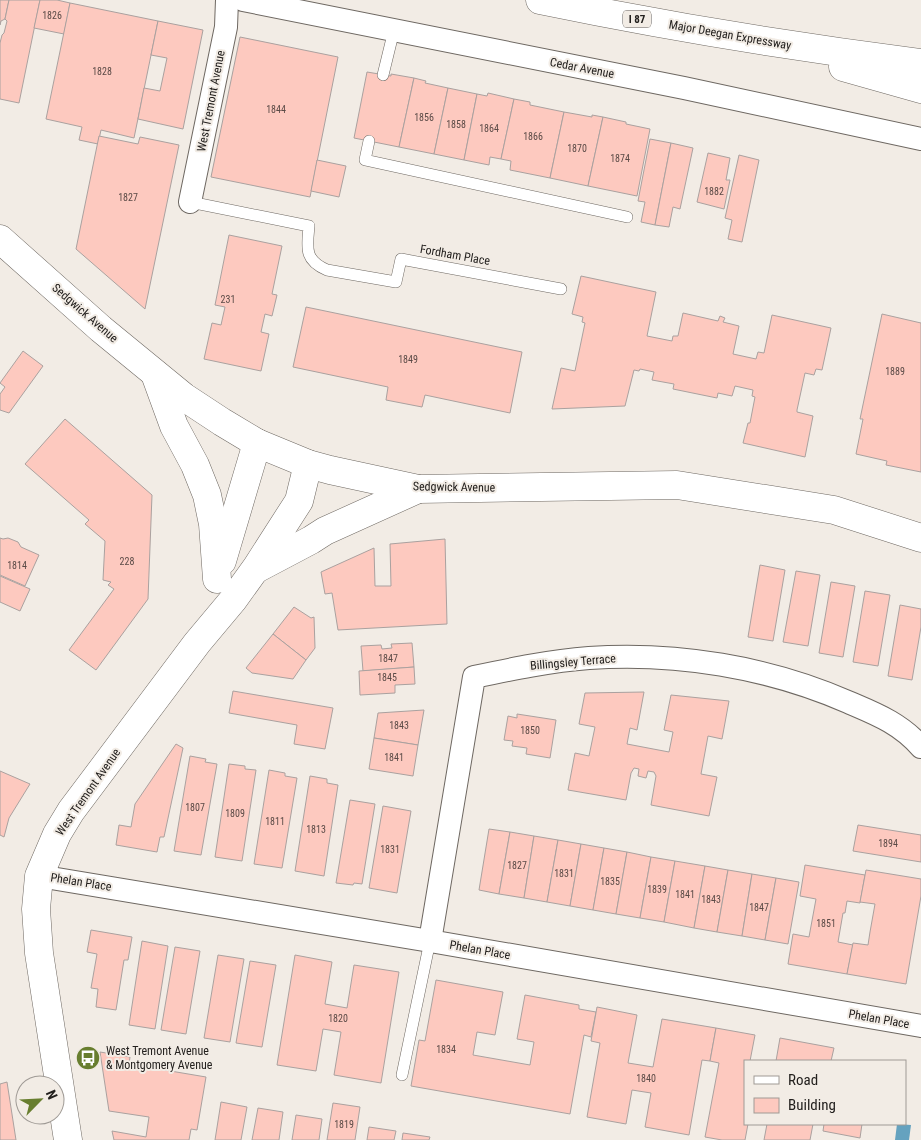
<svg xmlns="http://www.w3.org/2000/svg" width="921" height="1140" font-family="'Roboto Condensed',sans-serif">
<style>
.water{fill:#65a2bf}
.building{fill:#fdc9bf;stroke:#aaa19f}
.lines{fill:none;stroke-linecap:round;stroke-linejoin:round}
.lane-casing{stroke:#6e6862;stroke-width:12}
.street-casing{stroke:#6e6862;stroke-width:24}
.secondary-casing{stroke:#6e6862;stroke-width:29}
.highway-casing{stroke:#6e6862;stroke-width:29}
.lane{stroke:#fff;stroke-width:11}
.street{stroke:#fff;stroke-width:22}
.secondary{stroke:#fff;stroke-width:28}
.highway{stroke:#fff;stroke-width:28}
.labels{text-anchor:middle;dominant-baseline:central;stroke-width:4;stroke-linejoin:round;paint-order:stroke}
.number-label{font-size:10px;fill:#5a4a46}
.shield{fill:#f2ece5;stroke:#615d5a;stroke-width:1}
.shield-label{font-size:11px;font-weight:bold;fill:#23201e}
.street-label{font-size:12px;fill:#23201e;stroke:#f2ece5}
.poi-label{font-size:12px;fill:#23201e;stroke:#f2ece5;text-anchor:start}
</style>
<rect width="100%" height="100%" fill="#f2ece5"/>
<path class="water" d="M897,1124L911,1125L909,1140H895Z"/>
<g class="building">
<path d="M0,0H9L5,19L1,21L0,25Z"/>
<path d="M9,0H40L19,103L0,99V43L2,35L4,33L7,21L5,19Z"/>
<path d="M40,0H57L70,3L64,34L34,28Z"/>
<path d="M70,3L158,21L134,138L101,130L98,144L79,140L82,127L46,119Z"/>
<path d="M158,21L203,30L183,129L138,119L144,88L160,91L167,58L151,55Z"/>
<path d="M240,37L338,57L310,197L211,177Z"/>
<path d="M367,72L391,76V74L414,78L399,147L354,138Z"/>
<path d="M414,78L426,81L425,83L448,88L434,154L399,147Z"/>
<path d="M448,88L477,94L464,160L434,154Z"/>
<path d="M488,93L514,99L501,159L490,157L489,165L464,160L477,94L487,96Z"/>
<path d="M514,99L530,102V105L564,112L550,178L510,170L511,161L501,159Z"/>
<path d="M564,112L592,117V115L603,117L588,186L550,178Z"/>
<path d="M603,117L626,122V124L650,129L637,196L588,186Z"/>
<path d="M99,136L138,144L140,137L179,145L145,309L76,249Z"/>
<path d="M650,139L671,143L655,225L641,222L645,202L638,201Z"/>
<path d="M671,143L693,148L680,209L673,207L669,227L655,225Z"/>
<path d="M708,153L730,158L726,180H730L724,209L697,202Z"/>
<path d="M739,155L759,160L742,242L728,239L732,220L725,218Z"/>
<path d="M317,160L346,166L339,197L311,191Z"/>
<path d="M229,235L282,246L272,294L277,295L272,316L265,314L261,332L269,334L261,371L204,359L212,323L221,325L225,307L215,305Z"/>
<path d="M581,276L656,292L647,336L672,341L673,336H678L683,313L718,321L720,316L725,318L723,322L739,326L733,354L756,359L758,352L764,353L772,315L831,328L822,370L816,369L814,375L805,373L797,410V412L813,416L805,457L743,443L748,423H750L755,397L752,396L753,390L735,386L732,396L718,393L717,398L673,389L674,384L652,380L654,372L640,369L639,371L634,370L625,406L552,409L561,368L575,371L585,323L582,322L583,317L572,314Z"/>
<path d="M306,307L522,352L510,413L425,395L422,407L386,400L388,387L293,367Z"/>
<path d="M882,314L921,323V472L886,465L887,461L856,454L863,419H860Z"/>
<path d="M23,351L43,366L9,413L0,410V394L5,387L0,383Z"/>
<path d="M65,419L152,495L148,599L96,670L69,650L114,589L108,585L111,582L103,580L105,541L85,524L89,520L25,464Z"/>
<path d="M0,538L3,539L8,538L18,542L21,547L39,555L25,586L0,575Z"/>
<path d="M445,539L447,624L338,630L332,593L325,594L321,572L374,548L375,586H391L390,544Z"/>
<path d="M760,565L785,570L773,641L748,637Z"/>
<path d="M796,571L820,575L808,646L783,642Z"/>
<path d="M0,576L30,589L20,611L0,602Z"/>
<path d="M831,582L855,586L843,657L819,653Z"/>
<path d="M865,591L890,595L878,666L853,662Z"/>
<path d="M900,605L921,609V627L912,680L888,676Z"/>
<path d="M294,607L311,618L314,617L315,648L306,660L273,634Z"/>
<path d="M273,634L306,660L293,679L252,673L246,668Z"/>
<path d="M412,643L414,667L363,671L361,646L381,645L382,649L392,648L391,644Z"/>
<path d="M414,667L415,684L395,685V693L360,695L359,671Z"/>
<path d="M233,691L333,708L325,749L294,744L297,725L229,713Z"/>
<path d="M644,692L637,730L630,728L627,744L669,752L673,732L664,730L671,695L729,701L722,739L708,736L701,774L717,777L709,816L651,805L656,776L654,772L648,771L646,778L638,776L639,769L634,768L631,773L626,800L568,790L575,753L589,756L595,727L579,724L585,693Z"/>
<path d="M424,710L418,745L374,738L378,713Z"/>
<path d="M517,714L556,720L550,758L526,754L527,748L512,746L513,741L504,740L508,716L517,718Z"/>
<path d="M374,738L418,745L413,776L369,769Z"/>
<path d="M176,744L183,748L164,837H160L157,852L116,845L119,825L131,827L135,804Z"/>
<path d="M190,756L206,759L205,762L217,764L201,855L174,851Z"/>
<path d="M229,764L245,766V769L256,770L242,861L215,857Z"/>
<path d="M269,770L285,773V776L297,778L282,868L254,864Z"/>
<path d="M0,771L30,784L9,818L4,837L0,835Z"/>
<path d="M310,776L327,779V783L338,785L324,876L295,871Z"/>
<path d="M350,800L375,804L362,884L354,883L353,885L336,883Z"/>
<path d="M383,806L411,811L397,893L369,888Z"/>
<path d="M858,825L921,835V862L853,851Z"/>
<path d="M489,829L510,832L499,894L479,890Z"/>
<path d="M510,832L534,836L524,898L499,894Z"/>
<path d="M534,836L558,840L547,902L524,898Z"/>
<path d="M558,840L581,844L570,906L547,902Z"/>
<path d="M581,844L604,848L593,910L570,906Z"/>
<path d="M604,848L627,852L616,914L593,910Z"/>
<path d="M627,852L651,857L640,918L616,914Z"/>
<path d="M651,857L675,861L664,922L640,918Z"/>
<path d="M675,861L705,866L694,928L664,922Z"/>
<path d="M805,865L865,875L860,903L847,901L845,913H843L838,942L853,945L847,974L788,964L793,934L809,937L816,899L800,896Z"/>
<path d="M705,866L728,870L717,932L694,928Z"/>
<path d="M728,870L752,874L742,936L717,932Z"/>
<path d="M866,870L921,879V896L906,984L847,974L853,943L868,945L870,932L875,904L860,902Z"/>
<path d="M752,874L776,878L765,940L742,936Z"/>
<path d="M776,878L799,882L788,944L765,940Z"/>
<path d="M91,930L132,937L128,960H124L116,1010L96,1007L98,989L91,988L97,954L87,952Z"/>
<path d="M142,941L168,946L155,1029L129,1025Z"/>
<path d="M175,947L200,951L186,1034L161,1030Z"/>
<path d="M218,955L244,959L230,1042L204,1038Z"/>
<path d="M295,955L332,962L325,1004L347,1008L354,965L399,972L381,1083L334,1075L341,1032L323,1029L316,1071L277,1065Z"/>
<path d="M250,961L276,965L262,1047L236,1043Z"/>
<path d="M436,980L503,992L495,1035L477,1032L473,1055L530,1065L534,1042L517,1039L525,995L579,1005V1009L596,1012L591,1037L584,1035L570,1114L411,1086L419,1040L425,1041Z"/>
<path d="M597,1007L637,1015L628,1063L653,1067L662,1019L716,1028L710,1061L702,1060L689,1135L645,1127L651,1093L632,1090L626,1124L587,1117L600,1043L591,1041Z"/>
<path d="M716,1028L755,1035L750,1061H745V1124H748L745,1140H722L705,1137L719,1063L710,1061Z"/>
<path d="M780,1038L834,1048L831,1061H776Z"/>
<path d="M100,1052L130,1057L129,1064L206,1077L197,1130L191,1129L189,1140H114L112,1131L146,1137L149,1117L109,1111Z"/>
<path d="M7,1082L16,1140H0V1084Z"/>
<path d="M221,1102L247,1107L241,1140H215Z"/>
<path d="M333,1103L360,1107L355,1140H327Z"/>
<path d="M258,1108L283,1112L279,1140H252Z"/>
<path d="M296,1115L322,1119L319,1140H292Z"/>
<path d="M767,1124H813L810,1140H764Z"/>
<path d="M824,1124H862L860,1138L823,1131Z"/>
<path d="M369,1127L396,1131L394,1140H367Z"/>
<path d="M403,1133L430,1137L429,1140H402Z"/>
</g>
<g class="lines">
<g class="lane-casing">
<g id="lane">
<path d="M383,75L394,30"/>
<path d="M369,141L365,160L627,217"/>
<path d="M190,202L309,226C307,248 304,260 327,270L396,282L401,259L561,289"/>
<path d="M402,1075L430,941"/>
</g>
</g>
<g class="street-casing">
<g id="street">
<path d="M243,0L684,88L921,139"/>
<path d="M190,202L226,27L227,0"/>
<path d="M39,876L430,941L921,1026"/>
<path d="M430,941L474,677C512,669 550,661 589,658C676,652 768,667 848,702C876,714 900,723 921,747"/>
</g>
</g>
<g class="secondary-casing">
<g id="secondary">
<path d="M0,239L101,329L184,397L222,422L257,443L308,464L330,470L418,489L677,485L834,510L921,538"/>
<path d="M155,374L174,426L195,465L207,495L213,524L217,579"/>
<path d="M222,561L257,443"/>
<path d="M258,568L311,540L325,531L418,489"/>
<path d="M68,1140L39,953L36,909L39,876L57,834L71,811L197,643L233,600L256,568L299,501L308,464"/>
</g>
</g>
<g class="highway-casing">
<g id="highway">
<path d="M540,0C666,26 793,47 921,63"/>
<path d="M843,67L921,89"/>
</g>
</g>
<use href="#lane" class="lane"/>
<use href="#street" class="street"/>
<use href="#secondary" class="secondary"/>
<use href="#highway" class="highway"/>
</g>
<defs>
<g id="bus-disc" transform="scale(1.25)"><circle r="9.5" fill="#687e2f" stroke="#f2ece5"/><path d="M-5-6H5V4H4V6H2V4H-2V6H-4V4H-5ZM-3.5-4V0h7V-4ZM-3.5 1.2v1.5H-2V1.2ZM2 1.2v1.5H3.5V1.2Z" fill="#fff"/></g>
</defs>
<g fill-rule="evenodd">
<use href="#bus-disc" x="88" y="1058"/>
</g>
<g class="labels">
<g class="number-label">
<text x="52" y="15">1826</text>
<text x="102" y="71">1828</text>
<text x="276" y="109">1844</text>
<text x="424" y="117">1856</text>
<text x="456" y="124">1858</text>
<text x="489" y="128">1864</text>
<text x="533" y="136">1866</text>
<text x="577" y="148">1870</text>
<text x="620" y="158">1874</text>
<text x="714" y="191">1882</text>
<text x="128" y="197">1827</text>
<text x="228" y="299">231</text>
<text x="408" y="359">1849</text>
<text x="895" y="371">1889</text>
<text x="127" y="561">228</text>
<text x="17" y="565">1814</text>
<text x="388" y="658">1847</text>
<text x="387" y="677">1845</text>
<text x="399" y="725">1843</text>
<text x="530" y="730">1850</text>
<text x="394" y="757">1841</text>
<text x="195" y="807">1807</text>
<text x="235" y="813">1809</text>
<text x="275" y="821">1811</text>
<text x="316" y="829">1813</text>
<text x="888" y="843">1894</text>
<text x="390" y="849">1831</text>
<text x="517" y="865">1827</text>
<text x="564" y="873">1831</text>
<text x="610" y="881">1835</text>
<text x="657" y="889">1839</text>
<text x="685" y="894">1841</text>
<text x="711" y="899">1843</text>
<text x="759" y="907">1847</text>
<text x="826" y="923">1851</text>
<text x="338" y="1018">1820</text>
<text x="446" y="1049">1834</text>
<text x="646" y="1078">1840</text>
<text x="344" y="1124">1819</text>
</g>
<rect class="shield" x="623" y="10.5" width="28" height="17" rx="4"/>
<g class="shield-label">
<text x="637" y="19">I 87</text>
</g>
<g class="street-label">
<text transform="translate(730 35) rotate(10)">Major Deegan Expressway</text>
<text transform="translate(582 68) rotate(11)">Cedar Avenue</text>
<text transform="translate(211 101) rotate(-79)">West Tremont Avenue</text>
<text transform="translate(455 255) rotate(10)">Fordham Place</text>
<text transform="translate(85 313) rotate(41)">Sedgwick Avenue</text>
<text transform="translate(454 487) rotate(1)">Sedgwick Avenue</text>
<text transform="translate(573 662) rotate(-5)">Billingsley Terrace</text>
<text transform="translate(88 792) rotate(-55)">West Tremont Avenue</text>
<text transform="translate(81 882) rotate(9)">Phelan Place</text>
<text transform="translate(480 950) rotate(10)">Phelan Place</text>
<text transform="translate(879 1019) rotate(10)">Phelan Place</text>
</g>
<g class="poi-label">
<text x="106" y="1051">West Tremont Avenue<tspan x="106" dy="14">&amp; Montgomery Avenue</tspan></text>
</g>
</g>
<rect x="744" y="1060" width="162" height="65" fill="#f2ece5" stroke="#9f9a95"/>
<rect x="754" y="1076" width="25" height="8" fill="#ffffff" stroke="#9f9a95"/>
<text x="788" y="1085" font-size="15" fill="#23201e">Road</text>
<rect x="754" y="1098" width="25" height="15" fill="#fdc9bf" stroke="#9f9a95"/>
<text x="788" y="1110" font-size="15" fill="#23201e">Building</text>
<g transform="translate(40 1100) rotate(66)"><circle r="24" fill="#f2ece5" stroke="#9f9a95"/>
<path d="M0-4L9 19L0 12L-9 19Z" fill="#687e2f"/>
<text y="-8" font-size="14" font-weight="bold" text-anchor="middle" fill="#23201e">N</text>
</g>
</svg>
